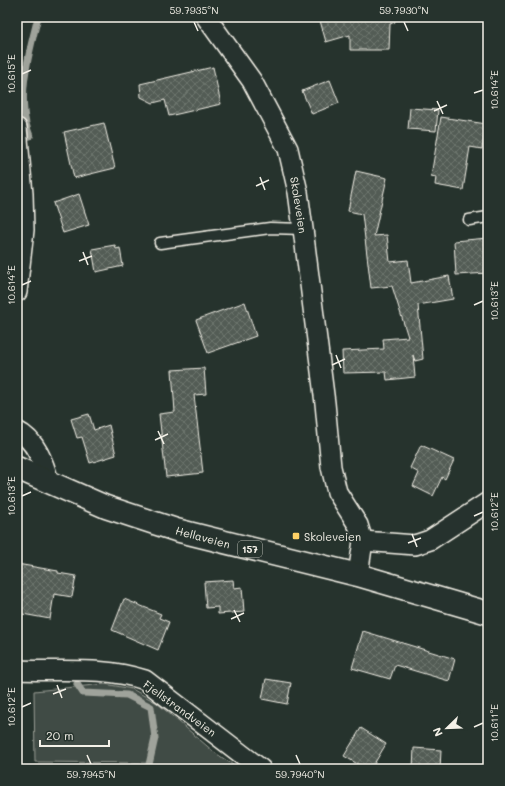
<svg xmlns="http://www.w3.org/2000/svg" width="505" height="786" font-family="Mali,sans-serif">
<style>
.green{fill:#414b45;stroke:#9a9e96}
.lines{fill:none;stroke-linecap:round;stroke-linejoin:round}
.stream{stroke:#9fa39b;stroke-width:7}
.building{fill:url(#building-cross-hatch);stroke:#f4f1e8}
.service-casing{stroke:#f4f1e8;stroke-width:13}
.minor-casing{stroke:#f4f1e8;stroke-width:22}
.primary-casing{stroke:#f4f1e8;stroke-width:25}
.service{stroke:#26332d;stroke-width:10}
.minor{stroke:#26332d;stroke-width:19}
.primary{stroke:#26332d;stroke-width:22}
.ticks{fill:none;stroke:#f4f1e8;stroke-width:1.5}
.poi-dot{fill:#ffd166;stroke:#26332d;stroke-width:1.5}
.labels{text-anchor:middle;dominant-baseline:central;stroke-width:3.5;stroke-linejoin:round;paint-order:stroke}
.shield{fill:#26332d;stroke:#b6b8b0;stroke-width:1}
.shield-label{font-size:10px;font-weight:bold;fill:#f4f1e8}
.street-label{font-size:11px;fill:#f4f1e8;stroke:#26332d}
.poi-label{font-size:11px;fill:#f4f1e8;stroke:#26332d;text-anchor:start}
.neatline{fill:none;stroke:#f4f1e8;stroke-width:1.5}
.ticks-label{font-size:10px;text-anchor:middle;fill:#f4f1e8}
</style>
<defs>
<pattern id="building-cross-hatch" width="8" height="8" patternUnits="userSpaceOnUse"><rect width="8" height="8" fill="#525c55"/><path d="M0 0l8 8M0 8l8-8" fill="none" stroke="#6c746d"/></pattern>
</defs>
<rect width="100%" height="100%" fill="#26332d"/>
<filter id="ink" filterUnits="userSpaceOnUse"><feTurbulence type="fractalNoise" baseFrequency=".025" numOctaves="2"/><feDisplacementMap in="SourceGraphic" scale="8" xChannelSelector="R" yChannelSelector="G"/><feConvolveMatrix kernelMatrix="1 2 1 2 8 2 1 2 1" color-interpolation-filters="sRGB"/></filter>
<g filter="url(#ink)">
<path class="green" d="M105,684L132,689L157,703L214,752L239,769H148L149,763L35,762L34,691Z"/>
<g class="lines">
<g class="stream">
<path d="M30,136C15,100 29,53 38,17"/>
<path d="M77,684L83,693L127,695L151,707L155,738L148,769"/>
</g>
</g>
<g class="building">
<path d="M319,17H394L395,22L390,24L389,50H350V35L326,42Z"/>
<path d="M213,67L221,104L169,116L165,100L153,103L141,97L140,84Z"/>
<path d="M330,80L339,103L312,114L302,91Z"/>
<path d="M410,108L438,110L436,131L408,129Z"/>
<path d="M441,117L486,124L482,149L470,147L463,190L435,185L436,177L431,176Z"/>
<path d="M104,123L115,168L74,178L64,132Z"/>
<path d="M356,171L387,178L374,236L387,235L390,262L408,260L411,283L449,276L453,299L418,305L423,359L415,361L413,355L415,377L387,380L386,372L343,373L342,351L384,349L383,339L408,337L392,286L371,288L362,214L348,211Z"/>
<path d="M79,194L89,225L63,233L53,203Z"/>
<path d="M488,238V273L456,275L454,241Z"/>
<path d="M115,245L116,249L120,248L123,266L96,272L92,249Z"/>
<path d="M245,302L256,336L208,353L196,320Z"/>
<path d="M204,368L206,394L194,395L203,473L166,477L159,414L175,412L172,370Z"/>
<path d="M89,414L94,430L109,425L116,455L90,463L82,437L77,438L71,419Z"/>
<path d="M421,445L454,460L445,479L442,477L433,496L413,486L419,473L410,468Z"/>
<path d="M17,564L58,571V573L76,576L72,597L54,594L50,619L17,613Z"/>
<path d="M233,580L234,588L242,587L244,612L218,614V607L206,608L204,582Z"/>
<path d="M124,599L161,614L159,618L169,622L158,650L112,630Z"/>
<path d="M363,631L455,659L449,681L395,665L390,679L352,668Z"/>
<path d="M266,679L291,683L287,704L262,699Z"/>
<path d="M361,728L386,744L371,769H366L344,756Z"/>
<path d="M414,748L441,750L440,769H413Z"/>
</g>
<g class="lines">
<g class="service-casing">
<g id="service">
<path d="M469,220L488,217"/>
<path d="M160,243L270,228L303,229"/>
</g>
</g>
<g class="minor-casing">
<g id="minor">
<path d="M206,17L252,81L288,149L298,192L303,229L325,403L331,467L337,492L358,525L363,541L358,575"/>
<path d="M17,128L23,194L24,230L17,292"/>
<path d="M17,431C36,440 44,463 49,482"/>
<path d="M363,541L415,545L430,540L488,502"/>
<path d="M17,670C62,672 102,666 145,680L261,769"/>
</g>
</g>
<g class="primary-casing">
<path id="primary" d="M17,468L106,507L176,530L358,575L488,613"/>
</g>
<use href="#service" class="service"/>
<use href="#minor" class="minor"/>
<use href="#primary" class="primary"/>
</g>
</g>
<path class="ticks" d="M194,22L198,31M404,22L408,31M22,74L31,70M474,93L483,90M437,101L443,114M434,111L447,105M260,177L265,190M256,186L269,180M83,252L88,265M79,261L92,256M22,285L31,281M474,305L483,301M336,355L341,368M332,365L345,359M158,431L164,444M155,440L168,434M22,496L31,492M474,516L483,512M412,534L417,547M408,543L421,538M234,610L240,622M231,619L244,613M57,685L62,698M53,694L66,689M22,707L31,703M474,727L483,723M87,755L91,764M296,755L300,764"/>
<rect class="poi-dot" x="292" y="532" width="8" height="8" rx="2"/>
<g class="labels">
<rect class="shield" x="238" y="541" width="24" height="16" rx="3"/>
<g class="shield-label">
<text x="250" y="549">157</text>
</g>
<g class="street-label">
<text transform="translate(299 205) rotate(81)">Skoleveien</text>
<text transform="translate(203 537) rotate(15)">Hellaveien</text>
<text transform="translate(180 708) rotate(36)">Fjellstrandveien</text>
</g>
<g class="poi-label">
<text x="304" y="536">Skoleveien</text>
</g>
</g>
<rect width="505" height="786" fill="none" stroke="#26332d" stroke-width="44"/>
<g transform="translate(447 728) rotate(247)" stroke="#26332d" stroke-width="3" paint-order="stroke">
<path d="M0-3L7 15L0 10L-7 15Z" fill="#f4f1e8"/>
<text y="-6" font-size="11" font-weight="bold" text-anchor="middle" fill="#f4f1e8">N</text>
</g>
<path d="M40 740v6h69v-6" fill="none" stroke="#f4f1e8" stroke-width="2"/>
<text x="46" y="740" font-size="12" fill="#f4f1e8" stroke="#26332d" stroke-width="3" paint-order="stroke">20 m</text>
<rect x="22" y="22" width="461" height="742" class="neatline"/>
<g class="ticks-label">
<text x="194" y="14">59.7935°N</text>
<text x="404" y="14">59.7930°N</text>
<text transform="translate(11 74) rotate(-90)" y="4">10.615°E</text>
<text transform="translate(494 90) rotate(-90)" y="4">10.614°E</text>
<text transform="translate(11 285) rotate(-90)" y="4">10.614°E</text>
<text transform="translate(494 301) rotate(-90)" y="4">10.613°E</text>
<text transform="translate(11 496) rotate(-90)" y="4">10.613°E</text>
<text transform="translate(494 512) rotate(-90)" y="4">10.612°E</text>
<text transform="translate(11 707) rotate(-90)" y="4">10.612°E</text>
<text transform="translate(494 723) rotate(-90)" y="4">10.611°E</text>
<text x="91" y="778">59.7945°N</text>
<text x="300" y="778">59.7940°N</text>
</g>
</svg>
